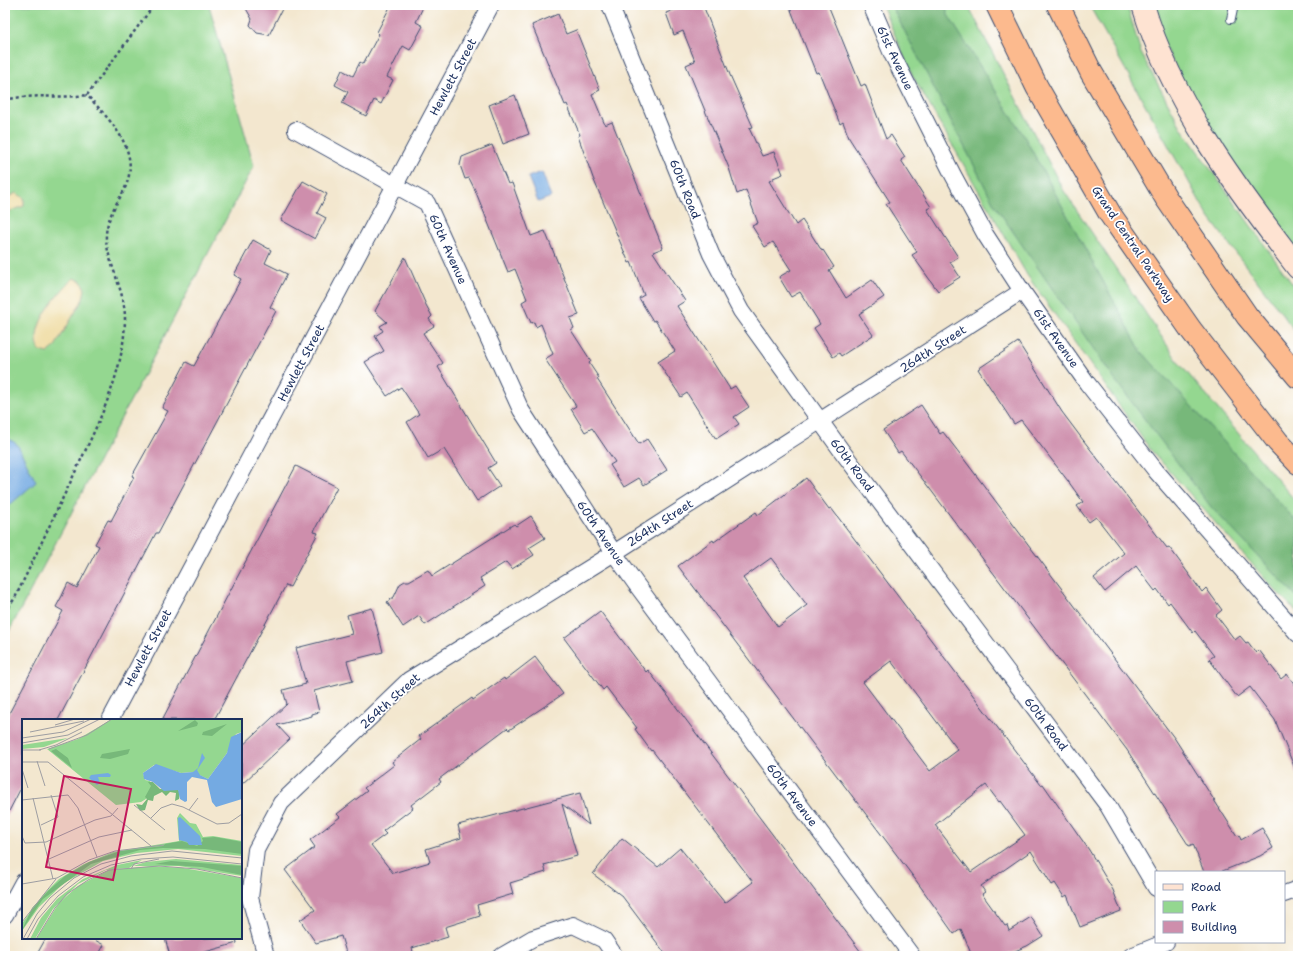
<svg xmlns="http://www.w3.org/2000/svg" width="1303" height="961" font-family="'Shantell Sans',sans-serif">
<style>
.green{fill:#94d790;stroke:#588377}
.forest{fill:#77b87a;stroke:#49746c}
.sand{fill:#eeda9e;stroke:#84847e}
.water{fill:#74aae2;stroke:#486ca0}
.building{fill:#ce8eac;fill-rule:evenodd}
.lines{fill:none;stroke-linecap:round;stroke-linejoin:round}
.lane-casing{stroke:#3b4b6f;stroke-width:10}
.street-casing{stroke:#3b4b6f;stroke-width:18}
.secondary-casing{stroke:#3b4b6f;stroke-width:24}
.highway-casing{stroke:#3b4b6f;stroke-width:24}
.path{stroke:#3b4b6f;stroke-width:2.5;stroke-dasharray:3 3;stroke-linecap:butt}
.lane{stroke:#fff;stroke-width:8}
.street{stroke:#fff;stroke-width:16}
.secondary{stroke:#fee3d2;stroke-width:22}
.highway{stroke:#fcba8e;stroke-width:22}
.labels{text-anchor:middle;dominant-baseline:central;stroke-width:3.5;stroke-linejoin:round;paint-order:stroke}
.street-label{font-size:12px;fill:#1b2f5e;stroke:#fff}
.inset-road{fill:none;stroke:#9d9da2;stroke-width:1}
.view{fill:#c2185b;fill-opacity:0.15;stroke:#c2185b;stroke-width:2}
.inset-edge{fill:none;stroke:#1b2f5e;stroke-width:2}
</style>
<rect width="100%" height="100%" fill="#fff"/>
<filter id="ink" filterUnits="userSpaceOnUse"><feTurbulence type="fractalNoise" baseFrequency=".025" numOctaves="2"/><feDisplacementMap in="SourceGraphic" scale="8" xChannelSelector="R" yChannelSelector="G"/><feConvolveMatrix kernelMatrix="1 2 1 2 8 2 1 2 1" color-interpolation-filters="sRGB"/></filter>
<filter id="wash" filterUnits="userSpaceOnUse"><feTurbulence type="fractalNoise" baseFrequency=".012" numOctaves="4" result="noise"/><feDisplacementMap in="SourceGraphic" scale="16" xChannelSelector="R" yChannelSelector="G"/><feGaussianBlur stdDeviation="0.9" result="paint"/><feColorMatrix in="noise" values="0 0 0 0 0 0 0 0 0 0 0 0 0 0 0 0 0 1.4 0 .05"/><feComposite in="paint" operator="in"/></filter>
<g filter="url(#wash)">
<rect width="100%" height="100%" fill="#f3e7cf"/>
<g class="green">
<path d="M5,5H209L254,166L5,639Z"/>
<path d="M882,5H968L1062,188L1179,363L1298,504V613L1275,590L1150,449L1027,275L911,73Z"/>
<path d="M1089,5H1127L1141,53L1182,129L1298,292V335L1208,216Z"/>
<path d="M1143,5H1298V268L1235,182Z"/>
</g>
<path class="forest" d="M891,5H945L948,15L1024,136L1141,351L1298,523V598L1211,507L1115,380L994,204Z"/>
<g class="sand">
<path d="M16,193L24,198V206L5,213V199Z"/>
<path d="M73,278L81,281L85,289L83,299L54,348L47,353L40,351C27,326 58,295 73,278Z"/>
</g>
<g class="water">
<path d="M542,172L551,197L538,202L528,177Z"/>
<path d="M7,438L17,444L36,482L5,509V512V439Z"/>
</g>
<g id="blocks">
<g class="building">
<path d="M244,5H284L269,35L257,33L250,25L252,19Z"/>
<path d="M391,5H424L416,22L423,26L410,50L403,46L387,77L393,80L381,104L374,100L366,116L342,103L348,92L335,85L342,70L353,76L360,62L363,64L379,34L377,32Z"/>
<path d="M686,5H703L730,75L753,127L749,128L762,156L774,152L783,174L773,178V180L769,181L796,225L802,220L822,251L823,250L834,267L829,270L846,298L872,280L884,297L859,314L873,335L841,356L839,353L833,357L814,328L820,324L800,292L791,297L779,277L791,270L773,242L765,247L752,226L758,223L746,190L737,194L729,168L686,65L695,61L683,31L674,35L666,13Z"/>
<path d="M789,5H828L861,86L865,84L886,139L891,135L905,157L901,160L931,207L927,209L958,257L950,262L960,277L938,291L912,255L917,252L886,204L890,202L849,138L843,122L840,124L819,72L816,73Z"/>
<path d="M558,14L566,34L576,30L600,90L592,94L605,125L612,122L663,248L653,252L685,301L677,306L730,389L735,386L749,407L734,417L739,424L716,439L687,393L681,397L658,362L675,351L655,320L653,321L639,298L644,295L631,262L629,263L593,178L578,136L580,135L567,104L565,105L532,25Z"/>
<path d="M515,95L529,134L503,144L489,105Z"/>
<path d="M492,145L508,184L512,183L531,236L545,231L579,315L570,318L574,328L571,330L591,361L589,363L599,378L597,379L639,444L647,439L667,470L644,485L639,478L624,487L610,465L615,462L592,428L585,432L571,409L576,406L545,359L553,354L541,324L536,327L534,322L531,323L522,302L527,299L515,269L508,272L475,190L469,178L465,179L460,165L462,157Z"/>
<path d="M303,181L327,194L317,213L326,218L315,239L281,220Z"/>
<path d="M253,240L271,250L265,263L287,274L270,307L276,311L158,533H156L58,720H23V784L5,819V721L63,611L56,607L62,596L68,583L77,588L99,546L95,544L108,520L111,521L134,477L132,476L168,411L162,408L186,362L194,366L241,279L234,275Z"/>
<path d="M405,257L426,305L432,316L429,319L434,326L423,333L443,363L438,367L496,463L488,468L500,486L477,501L444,449L428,458L407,422L419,414L401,387L387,396L365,362L384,351L375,336L383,331L380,326L387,322L375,311Z"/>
<path d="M1018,342L1062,412L1080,436L1167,548L1169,547L1202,592L1206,588L1222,610L1216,615L1235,640L1240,636L1246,643L1248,642L1256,653L1259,650L1281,679L1287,674L1298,689V776L1275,720L1250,687L1237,697L1209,659L1214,656L1195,631L1193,633L1170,602L1168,604L1157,589L1155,591L1136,566L1105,592L1094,578L1124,553L1096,517L1089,522L1077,506L1083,502L1068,481L1021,420L1014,424L978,369Z"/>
<path d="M921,405L940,434L943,432L960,454L1175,739L1237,836L1239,835L1241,840L1262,828L1273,848L1260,856L1220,872H1204L1193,844L1189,846L1127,750L930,489L901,451L898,453L883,430Z"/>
<path d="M296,466L337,487L315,529L314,532L318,533L290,587L286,585L214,720H162Z"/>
<path d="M806,478L829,509L831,508L1041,785L1043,784L1089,850L1113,890L1121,911L1080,927L1067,895L1064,897L1055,883L1052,885L1031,851L981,886L985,892L982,894L1005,926L1007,925L1009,931L1031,917L1043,936L1027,946L1003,956H972L961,929L954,934L915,879L678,566L713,540L714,542L756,512L758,515ZM771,558L807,605L778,627L743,578ZM891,661L958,750L930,771L863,682ZM986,785L999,802L1000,801L1025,835L971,872L935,825Z"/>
<path d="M531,516L545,538L529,548L534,555L512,569L506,562L480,578L485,586L425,625L419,616L403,627L387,602L394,597L400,584L405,581H409L428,570L432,576L514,524L516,526Z"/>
<path d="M372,608L383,652L347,661L353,681L314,691L319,712L312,714V716L277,725L290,739L241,785V747L287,704L283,690L306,684L296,648L352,634L347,615Z"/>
<path d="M600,611L646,672L648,670L665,692L864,956H667L622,896L593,874L622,838L658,867L680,848L725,903L753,882L652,750L651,751L635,729L637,728L606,687L603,690L564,638Z"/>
<path d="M535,657L563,694L509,730L507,728L439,779L441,782L411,805L413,808L383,831L386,834L371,845L393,873L430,862L426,849L461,838L458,825L580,793L589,825L562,804L577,856L544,865L546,872L510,883L513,894L477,905L480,916L445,927L448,937L412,948L414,956H347L341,936L316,943L300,920L315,910L285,870L315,847L310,840L340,817L337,814L367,791L364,788L394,765L392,762L421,739L419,736L472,698L473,700L504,678L505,680Z"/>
<path d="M46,938H91L104,945L98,956H36Z"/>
<path d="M165,938H236L237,943L191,956H170Z"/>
</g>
</g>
</g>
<g filter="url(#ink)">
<use href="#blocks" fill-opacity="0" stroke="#3b4b6f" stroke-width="1"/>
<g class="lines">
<g class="lane-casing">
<path id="lane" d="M1231,19L1234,5"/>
</g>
<g class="street-casing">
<g id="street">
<path d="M610,5L711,254L741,311L841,450L1108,806L1156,888"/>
<path d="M871,5L893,56L953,175L985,234L1022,291L1087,383L1156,471L1298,634"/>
<path d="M296,130L427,203L521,410L614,553L636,584L912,956"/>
<path d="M110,720L491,5"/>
<path d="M1284,894L1298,889"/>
<path d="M5,915L23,882"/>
<path d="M266,956L250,898L256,850L281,803L409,680L614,553L1022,291"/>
<path d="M502,956L533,938L573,925L604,940L615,956"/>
<path d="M1131,956L1166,942"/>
</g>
</g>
<g class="secondary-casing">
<path id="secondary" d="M1143,5C1171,101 1238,190 1298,268"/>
</g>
<g class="highway-casing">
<g id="highway">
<path d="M997,5L1037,87L1110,214L1191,330L1278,442L1298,463"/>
<path d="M1058,5L1091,72L1166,198L1247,316L1298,377"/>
</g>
</g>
<g class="path">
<path d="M5,100C32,93 60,99 87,95"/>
<path d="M5,612L15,598C34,559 52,520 71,481C95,429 124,377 125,319C125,290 109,267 106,239C105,224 114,207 122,194C145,153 112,123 87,95L154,5"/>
</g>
<use href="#lane" class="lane"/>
<use href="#street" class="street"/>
<use href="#secondary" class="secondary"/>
<use href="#highway" class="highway"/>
</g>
</g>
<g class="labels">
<g class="street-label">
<text transform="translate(895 58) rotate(65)">61st Avenue</text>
<text transform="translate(453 77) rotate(-62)">Hewlett Street</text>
<text transform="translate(685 189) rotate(68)">60th Road</text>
<text transform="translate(1133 244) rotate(56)">Grand Central Parkway</text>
<text transform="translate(448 249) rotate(66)">60th Avenue</text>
<text transform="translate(1056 338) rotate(55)">61st Avenue</text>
<text transform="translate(933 349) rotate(-33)">264th Street</text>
<text transform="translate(301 363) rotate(-62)">Hewlett Street</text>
<text transform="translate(852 465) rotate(53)">60th Road</text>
<text transform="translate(660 523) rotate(-33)">264th Street</text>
<text transform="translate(601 533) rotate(56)">60th Avenue</text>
<text transform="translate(148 648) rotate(-62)">Hewlett Street</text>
<text transform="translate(390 701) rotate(-42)">264th Street</text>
<text transform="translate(1046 724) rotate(53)">60th Road</text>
<text transform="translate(792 795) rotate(53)">60th Avenue</text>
</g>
</g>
<g transform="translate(22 719)">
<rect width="220" height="220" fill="#f3e7cf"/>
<path d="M90,0H220V13L214,15L205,34L186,60L171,53L159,54L132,46L121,54L123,61L128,62L132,75L119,83L94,86L25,30L56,20ZM46,19L22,28L0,30V26ZM158,94L168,104L174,105L181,118L191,117L220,122V137L156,130L115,134L81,142L42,164L17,188L0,212L1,203L21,176L37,160L62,145L91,133L157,122L155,99ZM154,140L220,146V157L157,147H111L124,143ZM120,141L107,149L84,151L56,165L31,190L13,220H8L19,199L35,180L61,160L95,146ZM130,147L161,149L220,159V220H14L37,184L56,167L87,151Z" fill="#94d790"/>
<path d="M173,1L176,4L175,7L156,12ZM205,5L190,17L180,16L181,13ZM51,23L34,30L46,39L50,49L29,32ZM108,30L106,35L88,40L78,39L80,35ZM126,63H131L138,70L156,71L158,73L157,80L153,82L154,74L148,73L144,77L140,73L132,77L131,82L126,81L123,91L118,92L114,85L120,86L125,80L123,78L129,67ZM193,118L220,123V135L183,130L141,129L118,131L69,145L21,180L0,211L10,189L27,171L43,157L67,143L98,132L141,127L143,125L160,122L175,127L181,122L180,119ZM149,142L220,147V156L180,148L133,145Z" fill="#77b87a"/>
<path d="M220,13V80L194,88L190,83L185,61L170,58L165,63V82L163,83L158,80L156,71L142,72L131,63L122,60L121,54L134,45L159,54L171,53L176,49L180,34L183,39L175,51L178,56L186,60L205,34L209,18ZM86,54L89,56L88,58H76L78,64L75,66L67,59L69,56ZM158,98L178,117L180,126H167L165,123L157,121L156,99Z" fill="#74aae2"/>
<path class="inset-road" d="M33,6L53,0M8,13L62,2M0,19L41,13L69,0M0,24L46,16L78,0M27,30L65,16L90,0M0,31H19M17,31L34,26L60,13M15,42L23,67M0,43H26L129,127M0,50L6,69M11,79L31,160M0,81L46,76L56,89L75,138M112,86L143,111M167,91L176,79M129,99L139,89L150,85L161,88L195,105L207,104L220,95M19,106L36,98L29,76M0,117L3,124L24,123L73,101L89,97L96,89M27,140L77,118L110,111M109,150L112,145L137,140M0,165L35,159L67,141L93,132L142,126M0,203L34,160M1,220L15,195L28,179L52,159L79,145L109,137L150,132L220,139M5,220L16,200L36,177L61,158L89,146L119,140L151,138L220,145M14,220L33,189L45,175L66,161L87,151L137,147L175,150L220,159"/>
<path class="view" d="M42,57L109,70L91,161L24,148Z"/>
<rect width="220" height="220" class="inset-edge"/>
</g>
<rect width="1303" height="961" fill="none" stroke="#fff" stroke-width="20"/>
<rect x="1155" y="871" width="130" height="72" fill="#ffffff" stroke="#a4acbf"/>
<rect x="1163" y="884" width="20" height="6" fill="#fee3d2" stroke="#a4acbf"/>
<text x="1191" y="891" font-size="12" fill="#1b2f5e">Road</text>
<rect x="1163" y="901" width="20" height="12" fill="#94d790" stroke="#a4acbf"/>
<text x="1191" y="911" font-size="12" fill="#1b2f5e">Park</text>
<rect x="1163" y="921" width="20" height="12" fill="#ce8eac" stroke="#a4acbf"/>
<text x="1191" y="931" font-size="12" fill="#1b2f5e">Building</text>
</svg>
